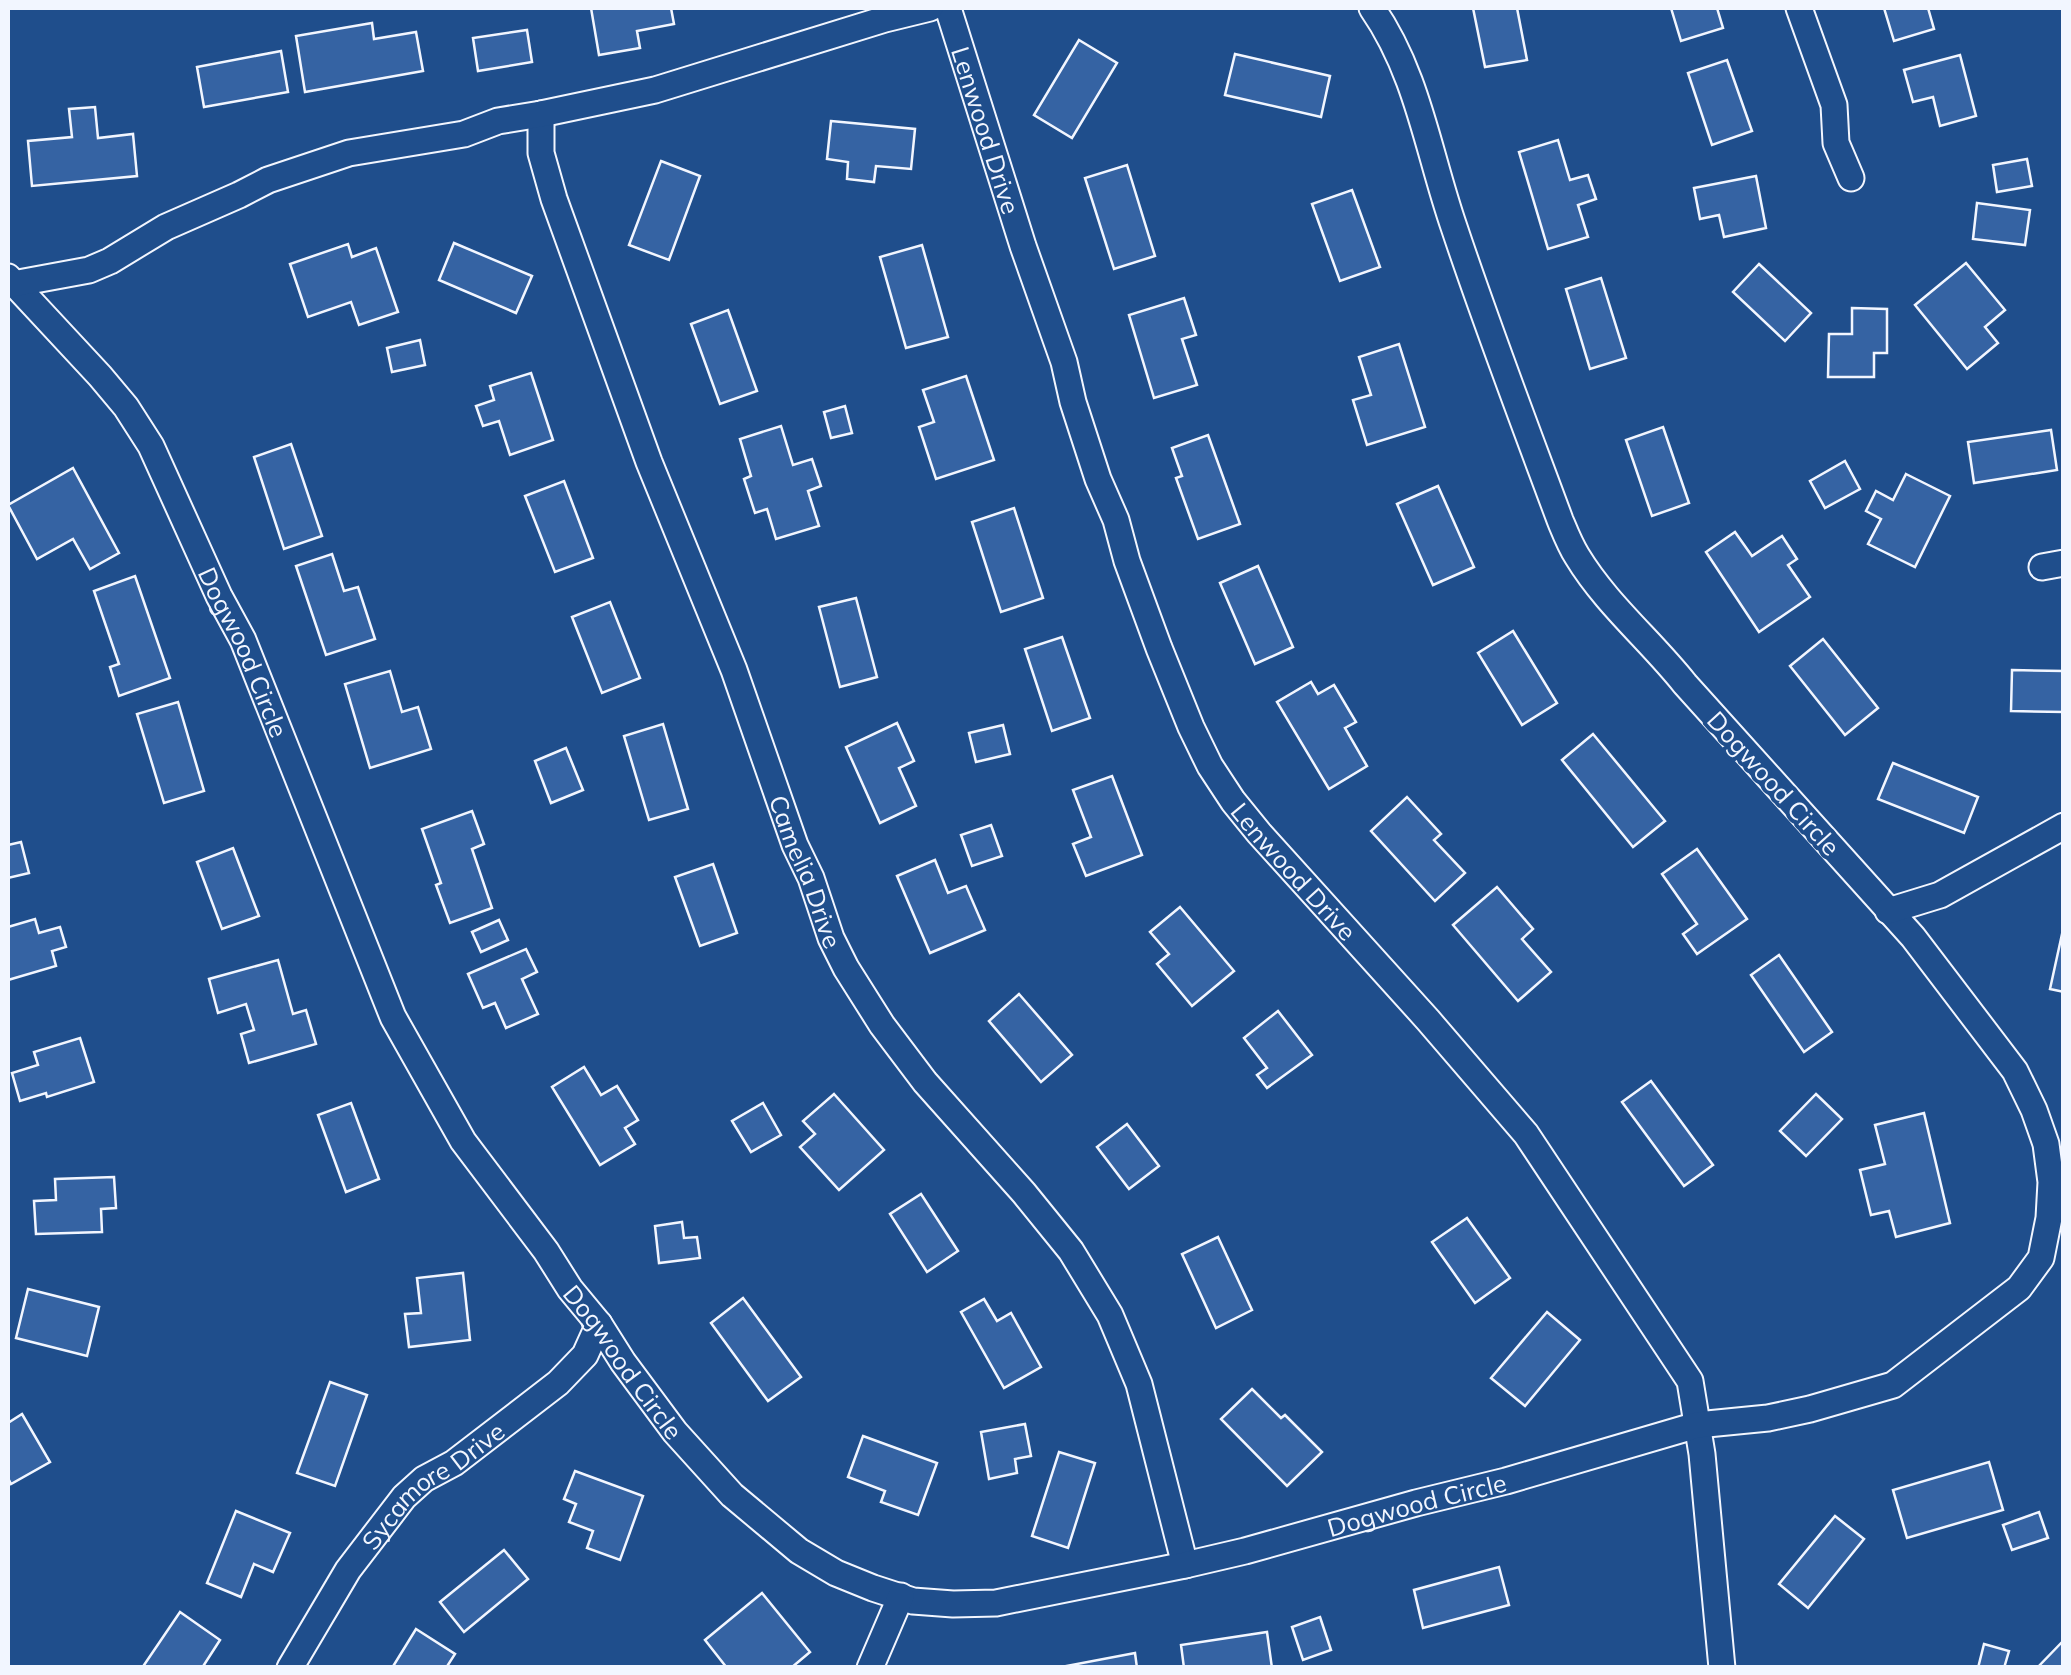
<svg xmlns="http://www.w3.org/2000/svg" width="2071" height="1675" font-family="Mulish,sans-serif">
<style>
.building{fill:#3563a3;stroke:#f2f6ff;stroke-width:2.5}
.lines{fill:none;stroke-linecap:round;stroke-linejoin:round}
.street-casing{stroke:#f2f6ff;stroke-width:29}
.street{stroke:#1f4e8c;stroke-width:25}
.labels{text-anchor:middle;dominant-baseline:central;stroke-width:8;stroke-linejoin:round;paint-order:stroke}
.street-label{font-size:25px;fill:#f2f6ff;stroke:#1f4e8c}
</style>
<rect width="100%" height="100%" fill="#1f4e8c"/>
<g class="building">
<path d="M591,8H671L674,24L637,31L640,48L599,55Z"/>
<path d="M1473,8H1517L1527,60L1485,67Z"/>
<path d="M1671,8H1717L1723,28L1681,41Z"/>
<path d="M1884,8H1928L1934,29L1894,41Z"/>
<path d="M372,23L374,39L416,32L423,71L305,92L296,36Z"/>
<path d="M527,30L532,62L478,71L473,38Z"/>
<path d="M1079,40L1117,63L1072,138L1034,115Z"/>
<path d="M281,51L288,92L204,107L197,67Z"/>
<path d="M1235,54L1330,76L1321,117L1225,95Z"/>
<path d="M1960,55L1976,116L1940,126L1933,97L1913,102L1904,70Z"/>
<path d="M1727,60L1752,131L1712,145L1688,73Z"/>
<path d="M95,107L98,138L133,134L137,176L32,186L28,141L72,137L69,109Z"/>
<path d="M831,121L915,129L911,169L876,166L874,182L847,179L848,162L827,159Z"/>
<path d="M1558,140L1570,180L1588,175L1596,199L1578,205L1588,237L1548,249L1519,152Z"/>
<path d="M2027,159L2032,186L1997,192L1993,165Z"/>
<path d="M661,161L700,176L669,260L629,245Z"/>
<path d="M1127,165L1155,256L1114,269L1085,178Z"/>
<path d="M1756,176L1766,228L1724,237L1719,215L1700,219L1694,188Z"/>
<path d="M1352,190L1380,267L1340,281L1312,204Z"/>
<path d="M1977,203L2030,210L2025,245L1973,239Z"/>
<path d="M454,243L532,276L516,313L439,280Z"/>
<path d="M348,244L352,257L376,248L398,312L359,325L351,302L308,317L290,264Z"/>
<path d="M922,245L948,337L906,348L880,257Z"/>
<path d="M1966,263L2005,310L1985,327L1998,343L1967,369L1915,305Z"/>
<path d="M1759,264L1811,313L1785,341L1733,292Z"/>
<path d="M1601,278L1626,358L1590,369L1566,289Z"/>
<path d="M1184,298L1196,335L1182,339L1197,385L1154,398L1129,315Z"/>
<path d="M1852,308L1887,309V353H1874V377H1828L1829,334H1852Z"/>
<path d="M728,310L757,391L720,404L691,324Z"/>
<path d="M420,340L425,365L392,372L387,348Z"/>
<path d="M1399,344L1425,427L1367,445L1353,400L1371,395L1359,357Z"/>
<path d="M531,373L553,440L510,455L499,421L483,426L476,406L494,400L490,386Z"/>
<path d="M966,376L994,460L936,479L919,427L934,422L923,390Z"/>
<path d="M845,406L852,433L831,438L824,412Z"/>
<path d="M781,426L793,465L812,459L821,486L808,491L819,526L776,539L767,509L755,513L744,479L751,476L740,439Z"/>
<path d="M1663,427L1689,503L1652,516L1626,440Z"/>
<path d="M2051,430L2057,470L1974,483L1968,442Z"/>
<path d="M1208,435L1240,524L1198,539L1176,478L1182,476L1172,448Z"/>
<path d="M291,444L322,536L284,549L254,457Z"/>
<path d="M1845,461L1860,489L1825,508L1810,481Z"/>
<path d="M73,468L119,553L90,569L73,539L37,559L8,505Z"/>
<path d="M1906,474L1950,496L1915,567L1868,544L1881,519L1866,511L1876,491L1893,500Z"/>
<path d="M564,481L593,558L555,572L525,496Z"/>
<path d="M1438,486L1474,567L1433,585L1397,504Z"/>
<path d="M1014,508L1043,598L1001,612L972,522Z"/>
<path d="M1735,532L1752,556L1782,536L1797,559L1788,565L1810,597L1759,632L1706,552Z"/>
<path d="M332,554L344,591L358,587L375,639L326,655L296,566Z"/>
<path d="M1258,566L1293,647L1255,664L1220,583Z"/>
<path d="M135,576L170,678L119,696L110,667L119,664L94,591Z"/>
<path d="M856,598L877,677L840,687L819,607Z"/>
<path d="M610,602L640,678L602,693L572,617Z"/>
<path d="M1513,631L1557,703L1522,725L1478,653Z"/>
<path d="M1062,637L1090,718L1052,731L1025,649Z"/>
<path d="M1823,639L1878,708L1845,735L1790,666Z"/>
<path d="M2012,670L2064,671V712L2011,711Z"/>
<path d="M390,671L402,712L418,707L431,749L370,768L345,684Z"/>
<path d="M1311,682L1318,694L1334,685L1356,722L1345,728L1367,766L1329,789L1277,702Z"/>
<path d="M178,702L204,791L164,803L137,714Z"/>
<path d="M897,723L914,761L899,768L916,806L880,823L846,747Z"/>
<path d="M663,724L688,809L649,820L624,736Z"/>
<path d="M1003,725L1010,754L976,762L969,733Z"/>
<path d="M1593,734L1665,821L1633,847L1562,760Z"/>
<path d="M566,748L583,790L551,803L535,761Z"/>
<path d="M1893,763L1978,797L1964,833L1878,799Z"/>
<path d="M1112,776L1142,855L1086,876L1073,844L1091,837L1073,790Z"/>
<path d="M1407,797L1441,834L1434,840L1465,873L1435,901L1371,831Z"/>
<path d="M472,811L484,844L472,849L492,908L450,923L436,885L441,883L422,829Z"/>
<path d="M991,825L1002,856L972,866L961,835Z"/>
<path d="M21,842L29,873L8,878V845Z"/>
<path d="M233,848L259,916L222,929L197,862Z"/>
<path d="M1697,849L1747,919L1697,954L1683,934L1697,924L1662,874Z"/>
<path d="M935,860L948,893L966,886L985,930L930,953L897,876Z"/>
<path d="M713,864L737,933L700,946L675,877Z"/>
<path d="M1497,887L1533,929L1522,939L1551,972L1518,1001L1453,925Z"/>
<path d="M1180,907L1234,971L1192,1006L1157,964L1169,954L1150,932Z"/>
<path d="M35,919L39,933L60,927L66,947L52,951L56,966L8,980V927Z"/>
<path d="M499,920L508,940L481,952L472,932Z"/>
<path d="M2064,925V992L2050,989Z"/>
<path d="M526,949L537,972L522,979L538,1014L506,1028L495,1003L483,1008L468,974Z"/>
<path d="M1779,955L1832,1032L1804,1052L1751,975Z"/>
<path d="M278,960L293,1014L306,1010L316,1044L249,1063L241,1034L254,1030L246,1004L218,1013L209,979Z"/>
<path d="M1019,994L1072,1055L1041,1082L989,1021Z"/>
<path d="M1278,1011L1312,1055L1267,1088L1257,1075L1267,1068L1244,1038Z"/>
<path d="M80,1038L94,1082L47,1097L46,1093L20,1101L12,1073L38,1065L34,1052Z"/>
<path d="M584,1067L601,1095L617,1086L638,1120L625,1128L635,1144L600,1165L552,1087Z"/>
<path d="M1651,1081L1713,1165L1684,1186L1622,1102Z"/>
<path d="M834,1094L884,1150L839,1190L800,1147L815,1134L803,1121Z"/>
<path d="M1816,1094L1842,1119L1806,1156L1780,1131Z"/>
<path d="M351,1103L379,1179L346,1192L318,1115Z"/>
<path d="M763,1103L781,1135L751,1152L732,1121Z"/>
<path d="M1924,1113L1950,1223L1896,1237L1889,1211L1871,1215L1860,1170L1885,1164L1875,1125Z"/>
<path d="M1127,1124L1159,1166L1129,1189L1097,1147Z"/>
<path d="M114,1177L116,1208L101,1209L102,1232L36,1234L34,1201L56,1200L55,1179Z"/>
<path d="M921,1194L958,1251L927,1272L890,1214Z"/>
<path d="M1467,1218L1510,1278L1475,1303L1432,1242Z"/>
<path d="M682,1222L684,1238L697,1237L700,1258L659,1263L655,1226Z"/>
<path d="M1218,1237L1252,1310L1216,1328L1182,1254Z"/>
<path d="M463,1273L470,1340L409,1347L405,1314L421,1313L417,1278Z"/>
<path d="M28,1289L99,1307L87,1356L16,1338Z"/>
<path d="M743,1298L801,1377L768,1401L711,1323Z"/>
<path d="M984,1299L997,1321L1011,1313L1041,1367L1004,1388L961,1312Z"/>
<path d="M1547,1312L1580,1340L1525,1406L1491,1378Z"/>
<path d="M330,1382L367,1395L335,1486L297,1473Z"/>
<path d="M1252,1389L1281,1418L1285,1415L1322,1452L1287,1486L1221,1419Z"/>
<path d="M22,1414L50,1462L11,1484L8,1478V1423Z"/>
<path d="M1025,1424L1031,1456L1015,1459L1017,1473L989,1479L981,1432Z"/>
<path d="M863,1436L937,1463L918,1515L881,1502L885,1491L848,1477Z"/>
<path d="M1059,1452L1095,1463L1068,1548L1032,1536Z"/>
<path d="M1989,1462L2003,1510L1907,1538L1893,1490Z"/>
<path d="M575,1471L643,1496L620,1560L587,1548L593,1531L569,1522L576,1504L564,1499Z"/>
<path d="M236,1511L290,1533L273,1572L254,1564L241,1597L207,1583Z"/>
<path d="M2039,1512L2048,1538L2012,1550L2003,1525Z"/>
<path d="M1835,1516L1864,1539L1808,1608L1779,1584Z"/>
<path d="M504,1550L528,1579L464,1632L440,1602Z"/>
<path d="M1499,1567L1509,1605L1423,1628L1414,1590Z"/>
<path d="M762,1593L810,1652L791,1668H727L705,1640Z"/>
<path d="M180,1612L220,1640L202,1668H142Z"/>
<path d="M1320,1617L1331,1650L1303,1660L1292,1627Z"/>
<path d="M416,1629L455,1654L446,1668H392Z"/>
<path d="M1267,1632L1272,1668H1184L1181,1645Z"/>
<path d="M2064,1640V1668H2037Z"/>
<path d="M1984,1644L2009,1651L2004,1668H1978Z"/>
<path d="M1135,1653L1137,1668H1061V1667Z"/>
</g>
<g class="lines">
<g class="street-casing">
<g id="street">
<path id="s1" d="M948,8L1023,246L1064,362L1073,402L1098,479L1116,520L1127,561L1159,648L1191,727L1210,766L1233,801L1259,833L1428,1020L1526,1134L1690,1381L1702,1454L1722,1668"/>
<path d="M1799,8L1834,105L1836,143L1851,178"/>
<path id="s2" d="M541,114V153L554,199L649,462L734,670L795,845L811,878L831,938L846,968L882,1025L925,1082L1024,1193L1071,1251L1110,1315L1139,1384L1185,1565"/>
<path id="s3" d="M8,277L100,376L126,407L151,446L219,596L243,640L393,1017L463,1141L546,1251L570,1289L599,1324L623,1362L675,1432L732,1495L799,1551L836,1573L873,1588L913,1601L953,1604L996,1603L1185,1565L1245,1551L1416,1503L1506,1481L1697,1425L1768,1418L1810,1409L1893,1385L2019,1288L2041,1258L2049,1218L2051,1182L2046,1144L2034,1110L2015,1071L1913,937L1685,684C1651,641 1606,604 1577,556C1570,545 1565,532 1560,520C1524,423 1487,326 1454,227C1428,152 1418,74 1372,8"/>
<path d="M13,284L89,270L110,261L166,227L239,195L268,180L349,153L464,134L498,121L541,114L655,90L885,19L930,8"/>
<path d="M2042,567L2064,563"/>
<path d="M1888,911L1940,895L2064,826"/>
<path id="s4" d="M290,1668L348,1570L404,1497L424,1479L454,1463L558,1383L585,1355L599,1324"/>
<path d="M870,1668L901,1596"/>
</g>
</g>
<use href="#street" class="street"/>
</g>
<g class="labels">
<g class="street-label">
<text stroke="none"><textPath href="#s1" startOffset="128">Lenwood Drive</textPath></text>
<text stroke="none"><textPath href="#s3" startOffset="448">Dogwood Circle</textPath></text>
<text transform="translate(1774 783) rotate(48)">Dogwood Circle</text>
<text stroke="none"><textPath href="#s1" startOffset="938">Lenwood Drive</textPath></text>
<text stroke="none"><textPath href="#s2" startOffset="805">Camelia Drive</textPath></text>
<text stroke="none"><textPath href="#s3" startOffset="1258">Dogwood Circle</textPath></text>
<text stroke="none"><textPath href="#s4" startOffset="235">Sycamore Drive</textPath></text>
<text stroke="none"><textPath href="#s3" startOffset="2158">Dogwood Circle</textPath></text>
</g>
</g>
<rect width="2071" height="1675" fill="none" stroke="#f2f6ff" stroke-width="20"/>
</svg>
